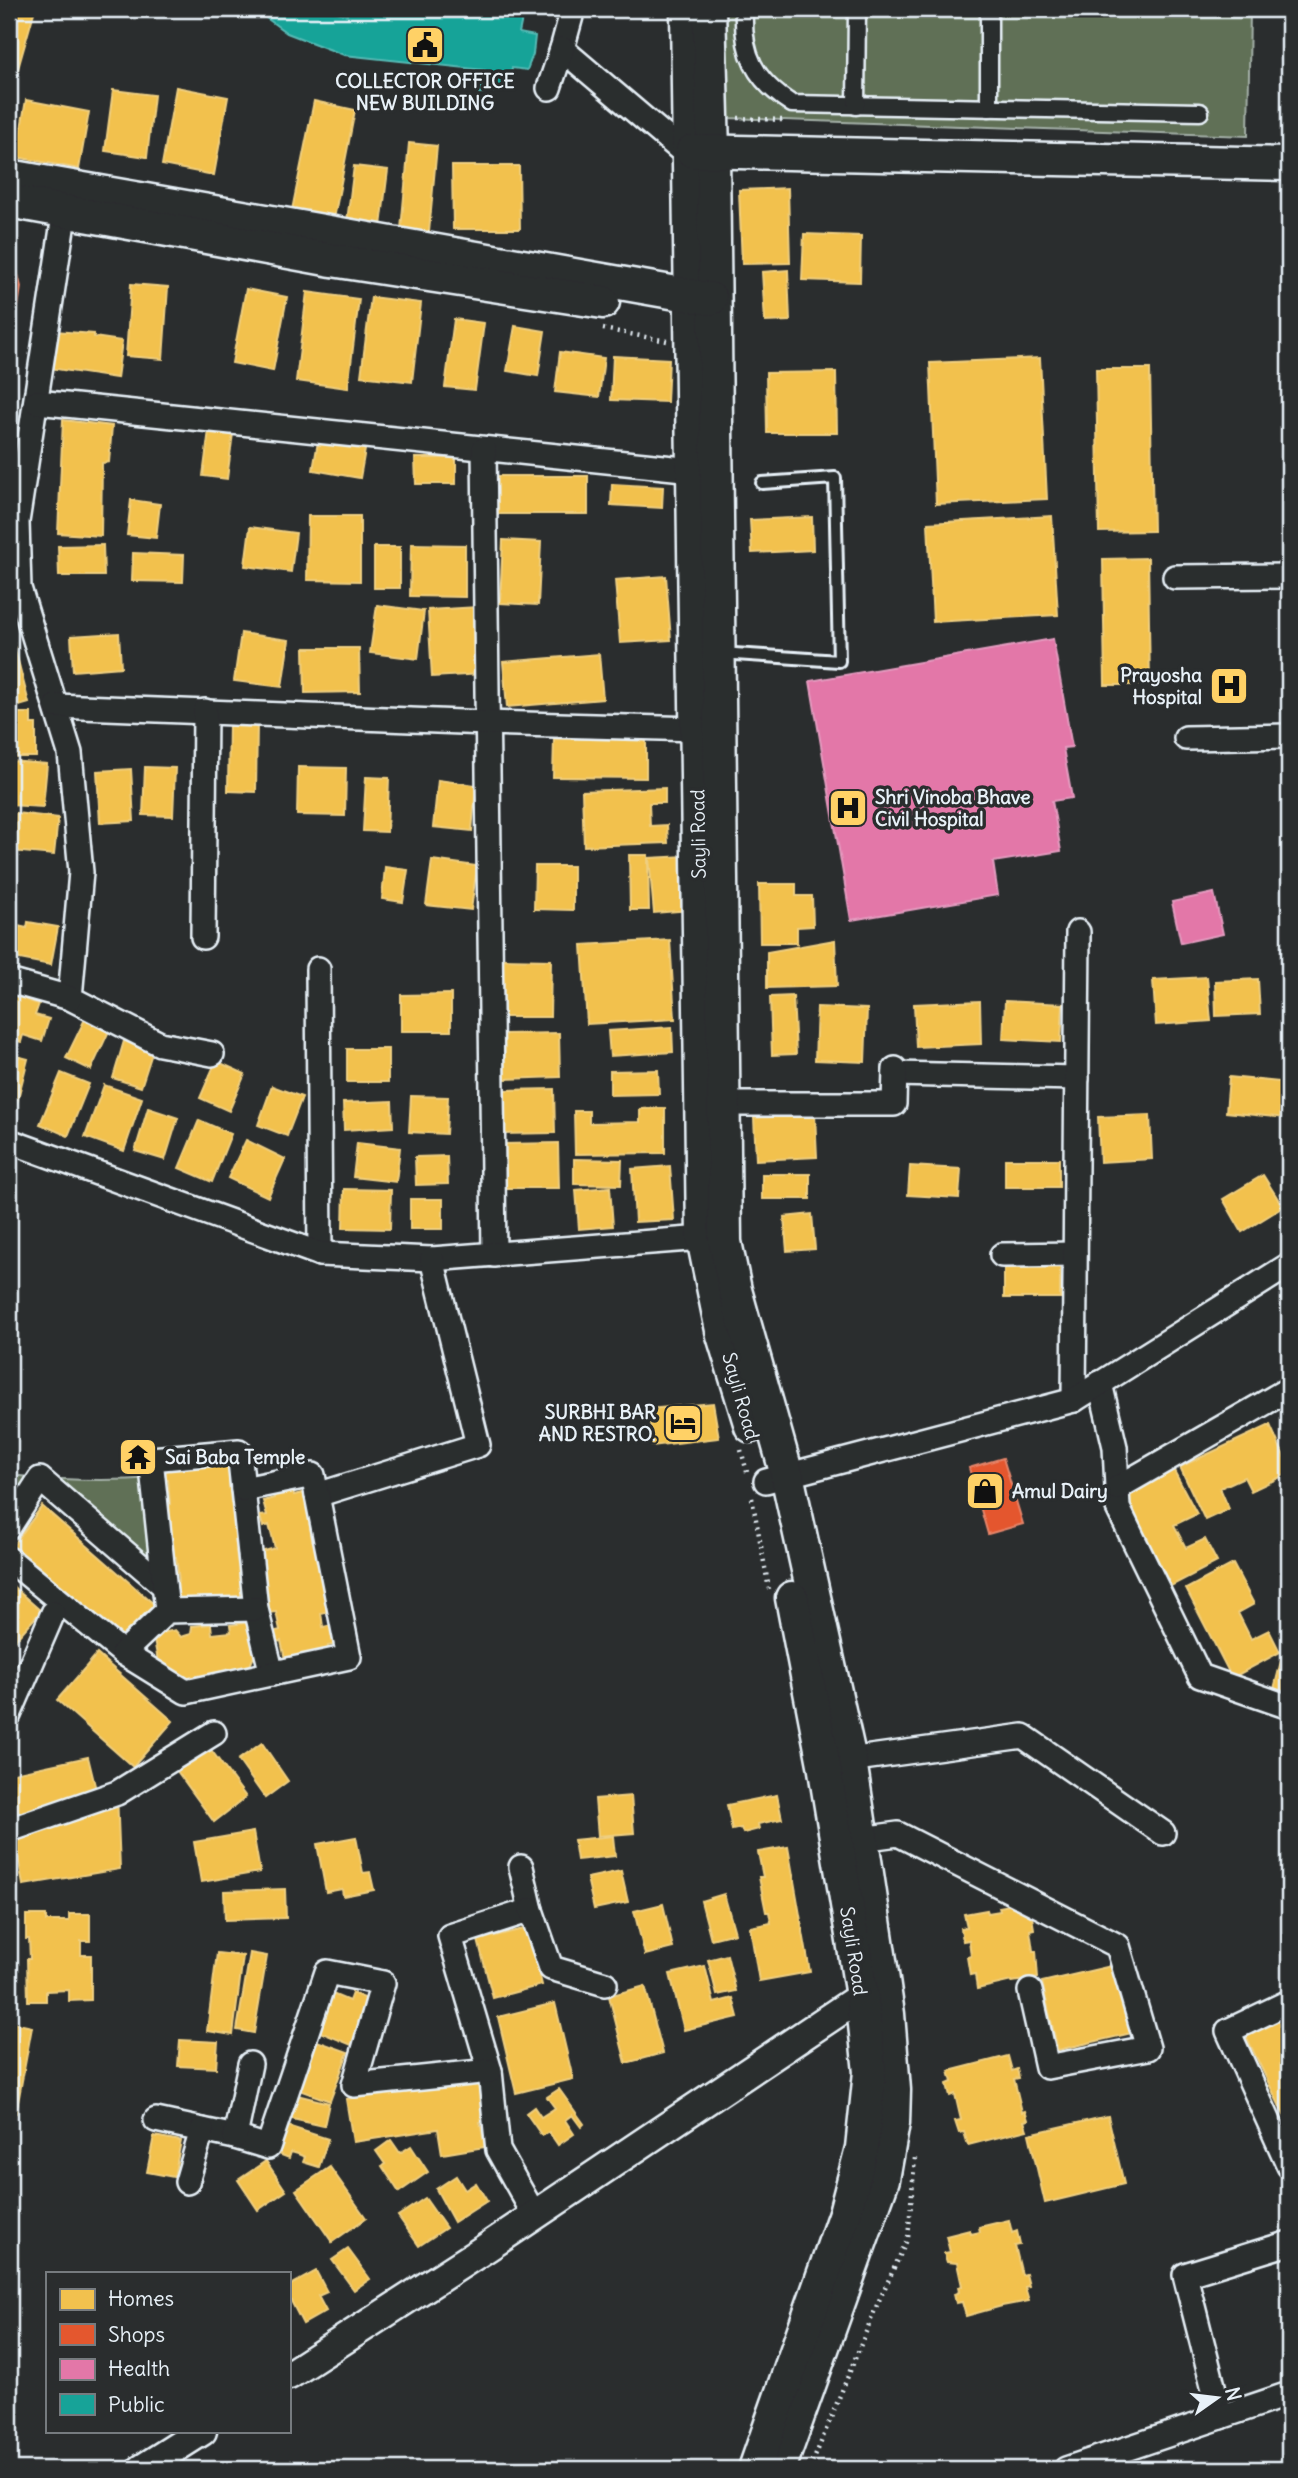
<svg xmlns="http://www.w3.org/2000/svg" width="1298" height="2478" font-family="Delius,sans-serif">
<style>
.green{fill:#606f57;stroke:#a4b0a8;stroke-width:2}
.homes{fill:#f2c14e;stroke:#efcf81;stroke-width:2}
.shops{fill:#e4572e;stroke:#e5856b;stroke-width:2}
.health{fill:#e377a8;stroke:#e49cc0;stroke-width:2}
.public{fill:#17a398;stroke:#56bab5;stroke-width:2}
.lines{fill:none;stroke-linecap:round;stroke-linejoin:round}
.service-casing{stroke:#e8f1f8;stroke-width:16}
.pedestrian-casing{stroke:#e8f1f8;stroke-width:21}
.minor-casing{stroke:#e8f1f8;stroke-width:28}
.tertiary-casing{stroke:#e8f1f8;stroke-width:33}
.secondary-casing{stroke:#e8f1f8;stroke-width:37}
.path{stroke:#e8f1f8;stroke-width:4.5;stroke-dasharray:2 5;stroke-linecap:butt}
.service{stroke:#2a2d2e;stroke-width:10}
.pedestrian{stroke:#2a2d2e;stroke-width:16}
.minor{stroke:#2a2d2e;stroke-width:23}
.tertiary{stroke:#2a2d2e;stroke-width:28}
.secondary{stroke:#2a2d2e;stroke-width:32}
.labels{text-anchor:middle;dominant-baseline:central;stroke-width:7;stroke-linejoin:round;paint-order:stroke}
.poi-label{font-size:19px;font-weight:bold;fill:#e8f1f8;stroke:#2a2d2e;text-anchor:start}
.street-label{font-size:19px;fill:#e8f1f8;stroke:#2a2d2e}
</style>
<rect width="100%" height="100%" fill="#2a2d2e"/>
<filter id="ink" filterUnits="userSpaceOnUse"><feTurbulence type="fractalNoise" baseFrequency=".0143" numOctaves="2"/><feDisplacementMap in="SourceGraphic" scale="14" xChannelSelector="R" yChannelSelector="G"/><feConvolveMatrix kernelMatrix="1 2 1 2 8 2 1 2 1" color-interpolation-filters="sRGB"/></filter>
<g filter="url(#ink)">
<g class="green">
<path d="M726,9H1250L1248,136L727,118Z"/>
<path d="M9,1475C57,1480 106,1482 154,1478L164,1586L40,1479L9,1523Z"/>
</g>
<g class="homes">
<path d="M9,9H35L9,100Z"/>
<path d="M176,87L228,97L214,175L162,165Z"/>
<path d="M113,90L154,95L147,157L105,151Z"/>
<path d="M26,100L89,112L79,169L16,157Z"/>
<path d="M314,101L355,110L332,229L290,220Z"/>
<path d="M409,143L437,146L429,232L401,229Z"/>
<path d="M354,166L388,170L381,226L347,221Z"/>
<path d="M452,166H519L520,229H453Z"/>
<path d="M788,188L790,263L742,264L739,190Z"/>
<path d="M804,234L861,236L860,282L802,280Z"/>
<path d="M788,270L790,321L765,322L762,272Z"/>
<path d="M131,284L168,287L163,359L126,356Z"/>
<path d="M246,289L287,297L273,371L232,363Z"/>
<path d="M307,292L359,299L348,388L296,381Z"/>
<path d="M371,297L421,303L412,382L361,376Z"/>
<path d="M454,319L484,323L475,390L445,387Z"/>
<path d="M515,326L545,331L538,376L507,371Z"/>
<path d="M54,331L94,334V337L122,341L117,378L49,368Z"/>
<path d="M560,352L604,358L599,397L555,392Z"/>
<path d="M613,356L669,359L667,402L611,400Z"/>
<path d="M1040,358L1047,499L936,504L930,363Z"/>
<path d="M1096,369H1150L1153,531L1099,532Z"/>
<path d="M836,372L837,433H767L766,373Z"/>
<path d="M63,420L112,426L109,462L102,463L101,536L58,533Z"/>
<path d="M209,430L233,433L227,479L203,476Z"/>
<path d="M319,436L366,444L360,478L313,470Z"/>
<path d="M415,458H456V484H416Z"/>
<rect x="488" y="476" width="100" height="38"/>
<path d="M612,484L663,487L662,508L611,505Z"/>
<path d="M131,500L160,504L156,538L127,535Z"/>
<path d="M308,516H360V581L307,580Z"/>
<path d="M1052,516L1058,615L933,622L928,523Z"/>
<path d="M812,517L813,550L752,553L750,520Z"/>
<path d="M250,527L296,533L291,572L245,566Z"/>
<path d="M503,540L541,542L538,605L500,603Z"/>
<path d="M411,544L465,545V597L410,596Z"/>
<path d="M103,545L104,576H59L58,546Z"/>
<rect x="374" y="547" width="26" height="41"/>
<path d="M133,553L184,555L183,582L132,581Z"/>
<path d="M1148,558L1150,685H1105L1103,559Z"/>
<path d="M666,576L671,640L620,643L615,580Z"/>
<path d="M377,605L424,611L418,659L370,653Z"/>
<path d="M478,607L483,674L432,677L428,610Z"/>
<path d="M9,626L29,703L12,708L9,701Z"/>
<path d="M119,633L121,667L73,671L71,636Z"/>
<path d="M241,633L289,640L282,687L234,681Z"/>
<path d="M304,648H359L360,692L305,693Z"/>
<path d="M599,654L603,699L507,707L503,662Z"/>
<path d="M9,713H31V724H36V757H9Z"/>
<path d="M229,722L257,723L256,792L228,791Z"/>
<path d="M554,739H646V778L553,777Z"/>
<path d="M9,761L47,764L43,807L9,805Z"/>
<path d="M145,767L175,768L173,816L143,815Z"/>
<path d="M298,767L346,768L345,816L297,815Z"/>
<path d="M131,769L134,821L100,823L97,771Z"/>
<path d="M366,777L389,778L387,832L363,831Z"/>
<path d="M438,780L476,785L472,831L433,827Z"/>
<path d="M665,788V803H649L650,826L667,825L668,843L584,846L582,791Z"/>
<path d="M16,813L58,818L54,855L12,851Z"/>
<path d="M629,855H648L649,910H630Z"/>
<path d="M686,856L690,910L654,913L649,858Z"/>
<path d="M432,860L477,866L471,910L426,905Z"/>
<path d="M535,866H573V910L534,909Z"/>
<path d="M385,867L408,870L403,902L382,899Z"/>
<path d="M759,884H796V896H812L813,926L797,927V943H760Z"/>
<path d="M9,919L14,920L13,925L27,928L28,922L58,927L51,965L9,957Z"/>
<path d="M670,940L675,1019L587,1024L582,945Z"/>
<path d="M835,940L837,986L767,988V952Z"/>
<path d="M501,959L551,960L550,1017H501Z"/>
<path d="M1207,977L1211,1021L1156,1025L1153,980Z"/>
<path d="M1258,979L1260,1014L1216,1016L1215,981Z"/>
<path d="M9,990L27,996L26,1000L39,1004L35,1015L49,1019L42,1041L23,1035L21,1042L9,1038Z"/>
<path d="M451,994V1031H401V995Z"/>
<path d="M793,996L796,1054L772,1055L770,997Z"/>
<path d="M980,1001L981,1044L916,1047L914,1004Z"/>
<path d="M1005,1001L1063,1004L1061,1042L1003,1039Z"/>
<path d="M817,1007L867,1009L865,1062L815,1060Z"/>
<path d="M85,1019L109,1031L91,1070L66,1058Z"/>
<path d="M672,1027L673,1052L610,1056L608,1031Z"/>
<path d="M559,1033L560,1077L505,1079L504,1034Z"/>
<path d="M124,1041L153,1050L141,1087L113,1078Z"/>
<rect x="347" y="1049" width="41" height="33"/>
<path d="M9,1054L28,1059L14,1114L9,1113Z"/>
<path d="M216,1061L245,1074L229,1111L200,1098Z"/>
<path d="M658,1070L659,1094L610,1095V1071Z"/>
<path d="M61,1073L89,1084L68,1136L40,1124Z"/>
<path d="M1229,1077L1289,1083L1286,1118L1226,1112Z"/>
<path d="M104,1085L142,1098L124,1151L85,1137Z"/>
<path d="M272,1086L302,1097L287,1136L258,1125Z"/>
<path d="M554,1089L555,1133L501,1134L500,1090Z"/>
<path d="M411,1096L448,1097L446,1134L409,1132Z"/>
<path d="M392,1101L393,1127L344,1130L343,1103Z"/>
<path d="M148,1108L178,1118L165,1160L135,1151Z"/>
<path d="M665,1108V1153L575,1154L574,1111H589V1123L640,1122V1109Z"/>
<path d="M815,1115L817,1157L756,1160L754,1118Z"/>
<path d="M1150,1115L1152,1159L1100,1162L1098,1117Z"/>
<path d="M199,1120L231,1134L212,1182L179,1168Z"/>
<path d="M246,1140L285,1159L268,1197L228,1178Z"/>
<path d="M357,1143L400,1148L396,1182L353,1177Z"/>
<path d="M558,1143L559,1188H504L503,1144Z"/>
<path d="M447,1156L448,1184L416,1185L415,1157Z"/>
<path d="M574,1159L622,1160L621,1185L574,1184Z"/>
<rect x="1005" y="1159" width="54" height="28"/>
<path d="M670,1166L674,1220L635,1222L632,1169Z"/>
<path d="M910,1166L961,1169L959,1198L908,1195Z"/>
<rect x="762" y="1174" width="48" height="25"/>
<path d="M1263,1175L1283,1207L1242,1232L1223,1199Z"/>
<path d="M610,1187L613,1226L579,1229L576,1190Z"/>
<path d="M344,1189L391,1190L390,1229L343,1228Z"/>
<rect x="410" y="1199" width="33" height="30"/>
<path d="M812,1214L815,1249L787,1251L784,1217Z"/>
<rect x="1004" y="1261" width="56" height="37"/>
<path d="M713,1403L719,1438L652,1446L649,1409Z"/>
<path d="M1270,1425L1289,1467V1473L1251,1491L1244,1477L1220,1488L1229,1509L1205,1520L1180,1467Z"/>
<path d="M232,1455L234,1480L229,1481L231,1503L238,1502L243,1550L236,1551L243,1601L175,1608L172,1582L179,1581L176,1557L170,1558L165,1506L170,1505L168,1480H162L160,1462Z"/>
<path d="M1172,1467L1197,1514L1174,1525L1186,1548L1205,1539L1217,1562L1171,1586L1123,1492Z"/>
<path d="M292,1489L294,1495L306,1492L319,1523L310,1526L312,1540L316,1539L328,1594L326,1612L321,1613L323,1627L338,1624L343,1643L328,1646L330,1655L298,1662L296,1657L285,1659L281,1641L276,1642L273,1632L280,1630L276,1612L268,1613L258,1571L264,1569L261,1552L275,1548L269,1525L263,1527L260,1516L267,1515L263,1501L274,1498L273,1493Z"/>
<path d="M42,1506L155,1605L121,1643L10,1550Z"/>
<path d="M1233,1564L1254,1604L1238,1613L1251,1639L1269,1630L1280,1652L1232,1678L1186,1589Z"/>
<path d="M9,1583L41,1611L9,1647Z"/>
<path d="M251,1622L255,1654L245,1677L187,1686L159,1666L153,1635L175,1630L181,1637L191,1634L192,1626L211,1624L212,1634L231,1632L230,1625Z"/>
<path d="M97,1654L173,1721L133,1767L57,1700Z"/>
<path d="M1282,1657L1289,1659V1693L1274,1689Z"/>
<path d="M262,1743L288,1781L265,1798L238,1760Z"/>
<path d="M209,1747L246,1797L214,1822L177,1771Z"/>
<path d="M88,1757L98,1798L9,1819V1774Z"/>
<path d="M117,1793L120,1869L23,1885L14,1835Z"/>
<path d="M777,1795L782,1819L758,1824L759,1829L743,1833L741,1828L732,1830L727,1805Z"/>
<path d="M631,1796L634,1833L598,1836L595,1799Z"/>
<path d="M253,1832L260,1872L201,1882L194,1842Z"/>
<path d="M613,1836L615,1856L577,1860L574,1840Z"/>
<path d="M356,1837L363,1873L370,1872L374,1890L343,1896L342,1889L326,1892L317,1844Z"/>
<path d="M788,1847L810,1972L759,1981L750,1927L771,1923L769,1912H766L759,1877H763L758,1852Z"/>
<path d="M621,1871L628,1902L594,1909L587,1878Z"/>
<path d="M285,1889L286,1918L225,1920L224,1891Z"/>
<path d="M724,1894L735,1933L711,1939L701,1901Z"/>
<path d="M1025,1902L1031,1911L1034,1929L1030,1930L1033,1951H1036L1038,1978L1012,1982V1981L977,1989L975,1974L970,1975L967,1957L971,1956L969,1940L963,1941L961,1928L967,1927L964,1914L987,1910L988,1913L1000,1911L999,1907Z"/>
<path d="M663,1904L673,1948L645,1955L634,1911Z"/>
<path d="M69,1914H90V1941H81V1955H91V2000L69,2001V1990L46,1991V2001H28L27,1959H30L29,1939H26V1915H46V1921H69Z"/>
<path d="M528,1928L542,1985L493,1998L478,1940Z"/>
<path d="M217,1953L243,1956L233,2035L207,2031Z"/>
<path d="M250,1953L267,1956L254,2033L237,2030Z"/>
<path d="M727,1955L736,1991L717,1995L708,1960Z"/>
<path d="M1120,1964L1136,2032L1058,2050L1042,1982Z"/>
<path d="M705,1966L714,2003L733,1998L738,2017L684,2030L670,1974Z"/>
<path d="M645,1986L663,2053L626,2063L609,1996Z"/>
<path d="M330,1993L349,2001L352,1993L372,2001L354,2046L315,2030Z"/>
<path d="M555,2003L573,2079L516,2093L498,2017Z"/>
<path d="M1289,2016V2112L1284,2115L1246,2036Z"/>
<path d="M9,2022L32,2027L16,2113L9,2112Z"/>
<path d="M180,2040L218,2042L216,2068L178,2066Z"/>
<path d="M314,2040L348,2052L330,2101L296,2089Z"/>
<path d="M1008,2056L1012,2071L1017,2069L1019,2078L1014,2079L1022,2112L1025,2111L1028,2120L1024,2121L1027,2130L968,2145L964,2132L959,2133L955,2121L961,2120L955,2094L950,2096L947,2084L952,2082L949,2071Z"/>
<path d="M479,2078L486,2121L480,2122L485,2147L442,2154L438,2129L353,2142L346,2099Z"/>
<path d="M559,2089L584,2124L581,2127L572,2115L565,2120L574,2134L558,2145L549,2132L542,2136L526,2113L534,2107L541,2117L555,2108L547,2097Z"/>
<path d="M289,2093L329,2103L324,2126L283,2117Z"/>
<path d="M1108,2116L1124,2184L1045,2203L1029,2134Z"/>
<path d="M281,2124L328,2139L319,2167L303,2162L305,2157L298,2154L291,2152L289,2158L273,2152Z"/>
<path d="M154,2136L181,2141L174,2177L147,2172Z"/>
<path d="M391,2140L400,2153L411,2146L428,2172L399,2192L382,2166L385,2164L376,2151Z"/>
<path d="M266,2161L286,2191L258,2210L238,2180Z"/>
<path d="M330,2167L366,2218L332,2242L296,2190Z"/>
<path d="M456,2176L465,2190L476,2183L487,2201L454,2222L436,2189Z"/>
<path d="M425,2198L446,2228L419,2246L398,2216Z"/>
<path d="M1009,2220L1012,2233L1017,2231L1020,2245L1015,2246L1022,2275L1026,2274L1029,2286L1025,2287L1029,2301L1002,2306L966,2316L962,2302L956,2303L954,2294L959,2292L958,2287L962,2286L957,2263L947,2262L944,2253L950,2252L946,2236L970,2230L971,2234L980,2232L979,2227Z"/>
<path d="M348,2249L370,2279L354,2290L332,2260Z"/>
<path d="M316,2271L327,2292L318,2296L326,2311L303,2324L289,2297V2286Z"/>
</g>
<g class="shops">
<path d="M9,252L14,258L21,287L9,366Z"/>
<path d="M1003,1458L1023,1524L988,1534L969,1468Z"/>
</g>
<g class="health">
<path d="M1053,639L1072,747L1063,748L1072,798L1052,801L1061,851L993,862L998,895L851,920L810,681Z"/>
<path d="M1214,893L1223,934L1181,943L1172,902Z"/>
</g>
<path class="public" d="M269,9H328L347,15L348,9H524L519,33L535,36L533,54L527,70L512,68L509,90L479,93L485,70L344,55L287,33L265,17Z"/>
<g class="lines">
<g class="service-casing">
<path id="service" d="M720,653L839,661L835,478L762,483"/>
</g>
<g class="pedestrian-casing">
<g id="pedestrian">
<path d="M744,9C742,54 754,80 792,104L1200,112"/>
<path d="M856,106L857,9"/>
<path d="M989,108V9"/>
</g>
</g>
<g class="minor-casing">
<g id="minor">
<path d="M573,9L562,49L681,150L690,151"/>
<path d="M549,88L562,49"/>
<path d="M67,196L17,522L19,588L70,753L81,872L70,998L160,1044L212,1054"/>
<path d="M37,402L693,470"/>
<path d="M484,449L494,1255"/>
<path d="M1175,577L1289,576"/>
<path d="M56,706L487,723L697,729"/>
<path d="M1186,738L1289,736"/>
<path d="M203,937L205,711"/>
<path d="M318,969L320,1254"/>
<path d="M9,981L70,998"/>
<path d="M895,1074L1077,1078"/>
<path d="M709,1104H894L895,1069"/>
<path d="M9,1141L320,1254L432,1259L703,1238"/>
<path d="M1002,1255L1075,1254"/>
<path d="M1100,1383L1115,1447L1118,1508L1200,1676L1289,1707"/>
<path d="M1074,1400L1078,932"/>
<path d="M766,1481L1074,1400L1289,1265"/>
<path d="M1117,1488L1289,1389"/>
<path d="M243,1489L256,1609L272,1674"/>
<path d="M317,1495L478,1445L432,1259"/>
<path d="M9,1527L40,1479L164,1586"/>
<path d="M9,1559L123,1653"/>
<path d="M167,1611L151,1459L239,1451L243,1489L313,1475L349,1657L186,1692L123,1653L167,1611L256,1609"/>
<path d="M9,1715L53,1613"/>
<path d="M834,1762L1023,1736L1163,1833"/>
<path d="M9,1830L117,1793L214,1733"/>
<path d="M847,1841L898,1834L1118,1946L1148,2048L1047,2067L1030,1991"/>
<path d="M521,1867L531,1910L450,1936L490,2071L498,2150L535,2216"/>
<path d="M531,1910L551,1968L605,1984"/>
<path d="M1289,2002L1228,2031L1289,2166"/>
<path d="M156,2120L235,2137L268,2147L327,1972L383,1983L354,2085L490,2071"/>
<path d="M235,2137L250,2064"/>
<path d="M187,2182L202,2130"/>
<path d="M1221,2417L1185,2275L1289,2243"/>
<path d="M1066,2469L1289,2394"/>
</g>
</g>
<g class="tertiary-casing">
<g id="tertiary">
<path d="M289,2375L486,2248L862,1996"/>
<path d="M142,2469L202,2431"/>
</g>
</g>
<g class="secondary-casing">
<g id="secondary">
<path d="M687,9L703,1238L723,1335L751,1426"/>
<path d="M709,9L713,152L725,1242L735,1290L787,1475L850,1760L888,2014L894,2090L893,2123L883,2179L779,2469"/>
<path d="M692,151L1289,164"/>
<path d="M9,176L711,299"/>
<path d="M9,201L332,260L603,302"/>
<path d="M755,2469L845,2213L862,2148L870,2072L862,1996L824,1764L792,1598"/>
</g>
</g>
<g class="path">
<path d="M738,118L782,120"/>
<path d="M603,329L667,341"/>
<path d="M741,1450L747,1472"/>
<path d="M752,1498L769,1589"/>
<path d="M109,2469L120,2462"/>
<path d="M810,2469L877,2305L908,2238L915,2158"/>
</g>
<use href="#service" class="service"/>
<use href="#pedestrian" class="pedestrian"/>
<use href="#minor" class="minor"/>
<use href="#tertiary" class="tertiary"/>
<use href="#secondary" class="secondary"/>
</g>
</g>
<defs>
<g id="civic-square" transform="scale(2.0125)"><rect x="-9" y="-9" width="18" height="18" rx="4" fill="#ffd166" stroke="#2a2d2e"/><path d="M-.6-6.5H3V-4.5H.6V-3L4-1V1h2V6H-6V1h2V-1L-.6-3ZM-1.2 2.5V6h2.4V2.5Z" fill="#111"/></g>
<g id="hospital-square" transform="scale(2.0125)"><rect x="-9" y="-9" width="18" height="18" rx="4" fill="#ffd166" stroke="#2a2d2e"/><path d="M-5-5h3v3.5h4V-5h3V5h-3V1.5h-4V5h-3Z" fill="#111"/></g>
<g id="hotel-square" transform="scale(2.0125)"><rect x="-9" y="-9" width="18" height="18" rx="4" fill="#ffd166" stroke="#2a2d2e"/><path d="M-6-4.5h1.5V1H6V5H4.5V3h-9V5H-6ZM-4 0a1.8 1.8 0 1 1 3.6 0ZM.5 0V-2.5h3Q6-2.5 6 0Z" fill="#111"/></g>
<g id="temple-square" transform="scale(2.0125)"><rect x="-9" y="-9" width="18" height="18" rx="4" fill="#ffd166" stroke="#2a2d2e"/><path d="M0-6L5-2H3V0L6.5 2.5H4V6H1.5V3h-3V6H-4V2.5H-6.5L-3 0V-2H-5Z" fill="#111"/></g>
<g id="shop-square" transform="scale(2.0125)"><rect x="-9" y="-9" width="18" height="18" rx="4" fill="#ffd166" stroke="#2a2d2e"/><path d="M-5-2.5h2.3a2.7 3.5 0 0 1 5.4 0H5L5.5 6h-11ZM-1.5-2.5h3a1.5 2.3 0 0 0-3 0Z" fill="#111"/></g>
</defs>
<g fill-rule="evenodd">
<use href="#civic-square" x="425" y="45"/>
<use href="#hospital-square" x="1229" y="686"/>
<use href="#hospital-square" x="848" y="808"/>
<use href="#hotel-square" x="683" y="1423"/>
<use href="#temple-square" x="138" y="1457"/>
<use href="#shop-square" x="985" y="1491"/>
</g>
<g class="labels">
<g class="poi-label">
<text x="425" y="81" text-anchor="middle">COLLECTOR OFFICE<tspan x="425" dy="22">NEW BUILDING</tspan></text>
<text x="1202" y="675" text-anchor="end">Prayosha<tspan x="1202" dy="22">Hospital</tspan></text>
<text x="875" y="797">Shri Vinoba Bhave<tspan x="875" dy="22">Civil Hospital</tspan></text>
<text x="656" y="1412" text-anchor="end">SURBHI BAR<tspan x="656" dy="22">AND RESTRO.</tspan></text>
<text x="165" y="1457">Sai Baba Temple</text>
<text x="1012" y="1491">Amul Dairy</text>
</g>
<g class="street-label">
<text transform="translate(698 834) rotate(-91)">Sayli Road</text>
<text transform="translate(741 1396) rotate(74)">Sayli Road</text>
<text transform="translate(854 1951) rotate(81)">Sayli Road</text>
</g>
</g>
<rect width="1298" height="2478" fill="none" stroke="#2a2d2e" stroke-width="35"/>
<rect x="18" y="18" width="1263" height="2443" fill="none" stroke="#e8f1f8" stroke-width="2.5" filter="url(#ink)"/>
<rect x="46" y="2272" width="245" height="161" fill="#2a2d2e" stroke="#767b7f" stroke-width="2"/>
<rect x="60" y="2289" width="35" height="21" fill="#f2c14e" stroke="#767b7f" stroke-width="2"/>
<text x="108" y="2306" font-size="21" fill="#e8f1f8">Homes</text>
<rect x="60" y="2324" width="35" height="21" fill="#e4572e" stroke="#767b7f" stroke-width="2"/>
<text x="108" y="2342" font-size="21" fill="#e8f1f8">Shops</text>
<rect x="60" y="2359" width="35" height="21" fill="#e377a8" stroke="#767b7f" stroke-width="2"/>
<text x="108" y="2376" font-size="21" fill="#e8f1f8">Health</text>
<rect x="60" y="2394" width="35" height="21" fill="#17a398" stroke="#767b7f" stroke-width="2"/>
<text x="108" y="2412" font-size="21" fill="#e8f1f8">Public</text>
<g transform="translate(1217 2398) rotate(76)" stroke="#2a2d2e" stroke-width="5" paint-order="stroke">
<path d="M0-5L12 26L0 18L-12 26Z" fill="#e8f1f8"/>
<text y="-10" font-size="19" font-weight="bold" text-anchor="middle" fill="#e8f1f8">N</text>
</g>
</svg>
